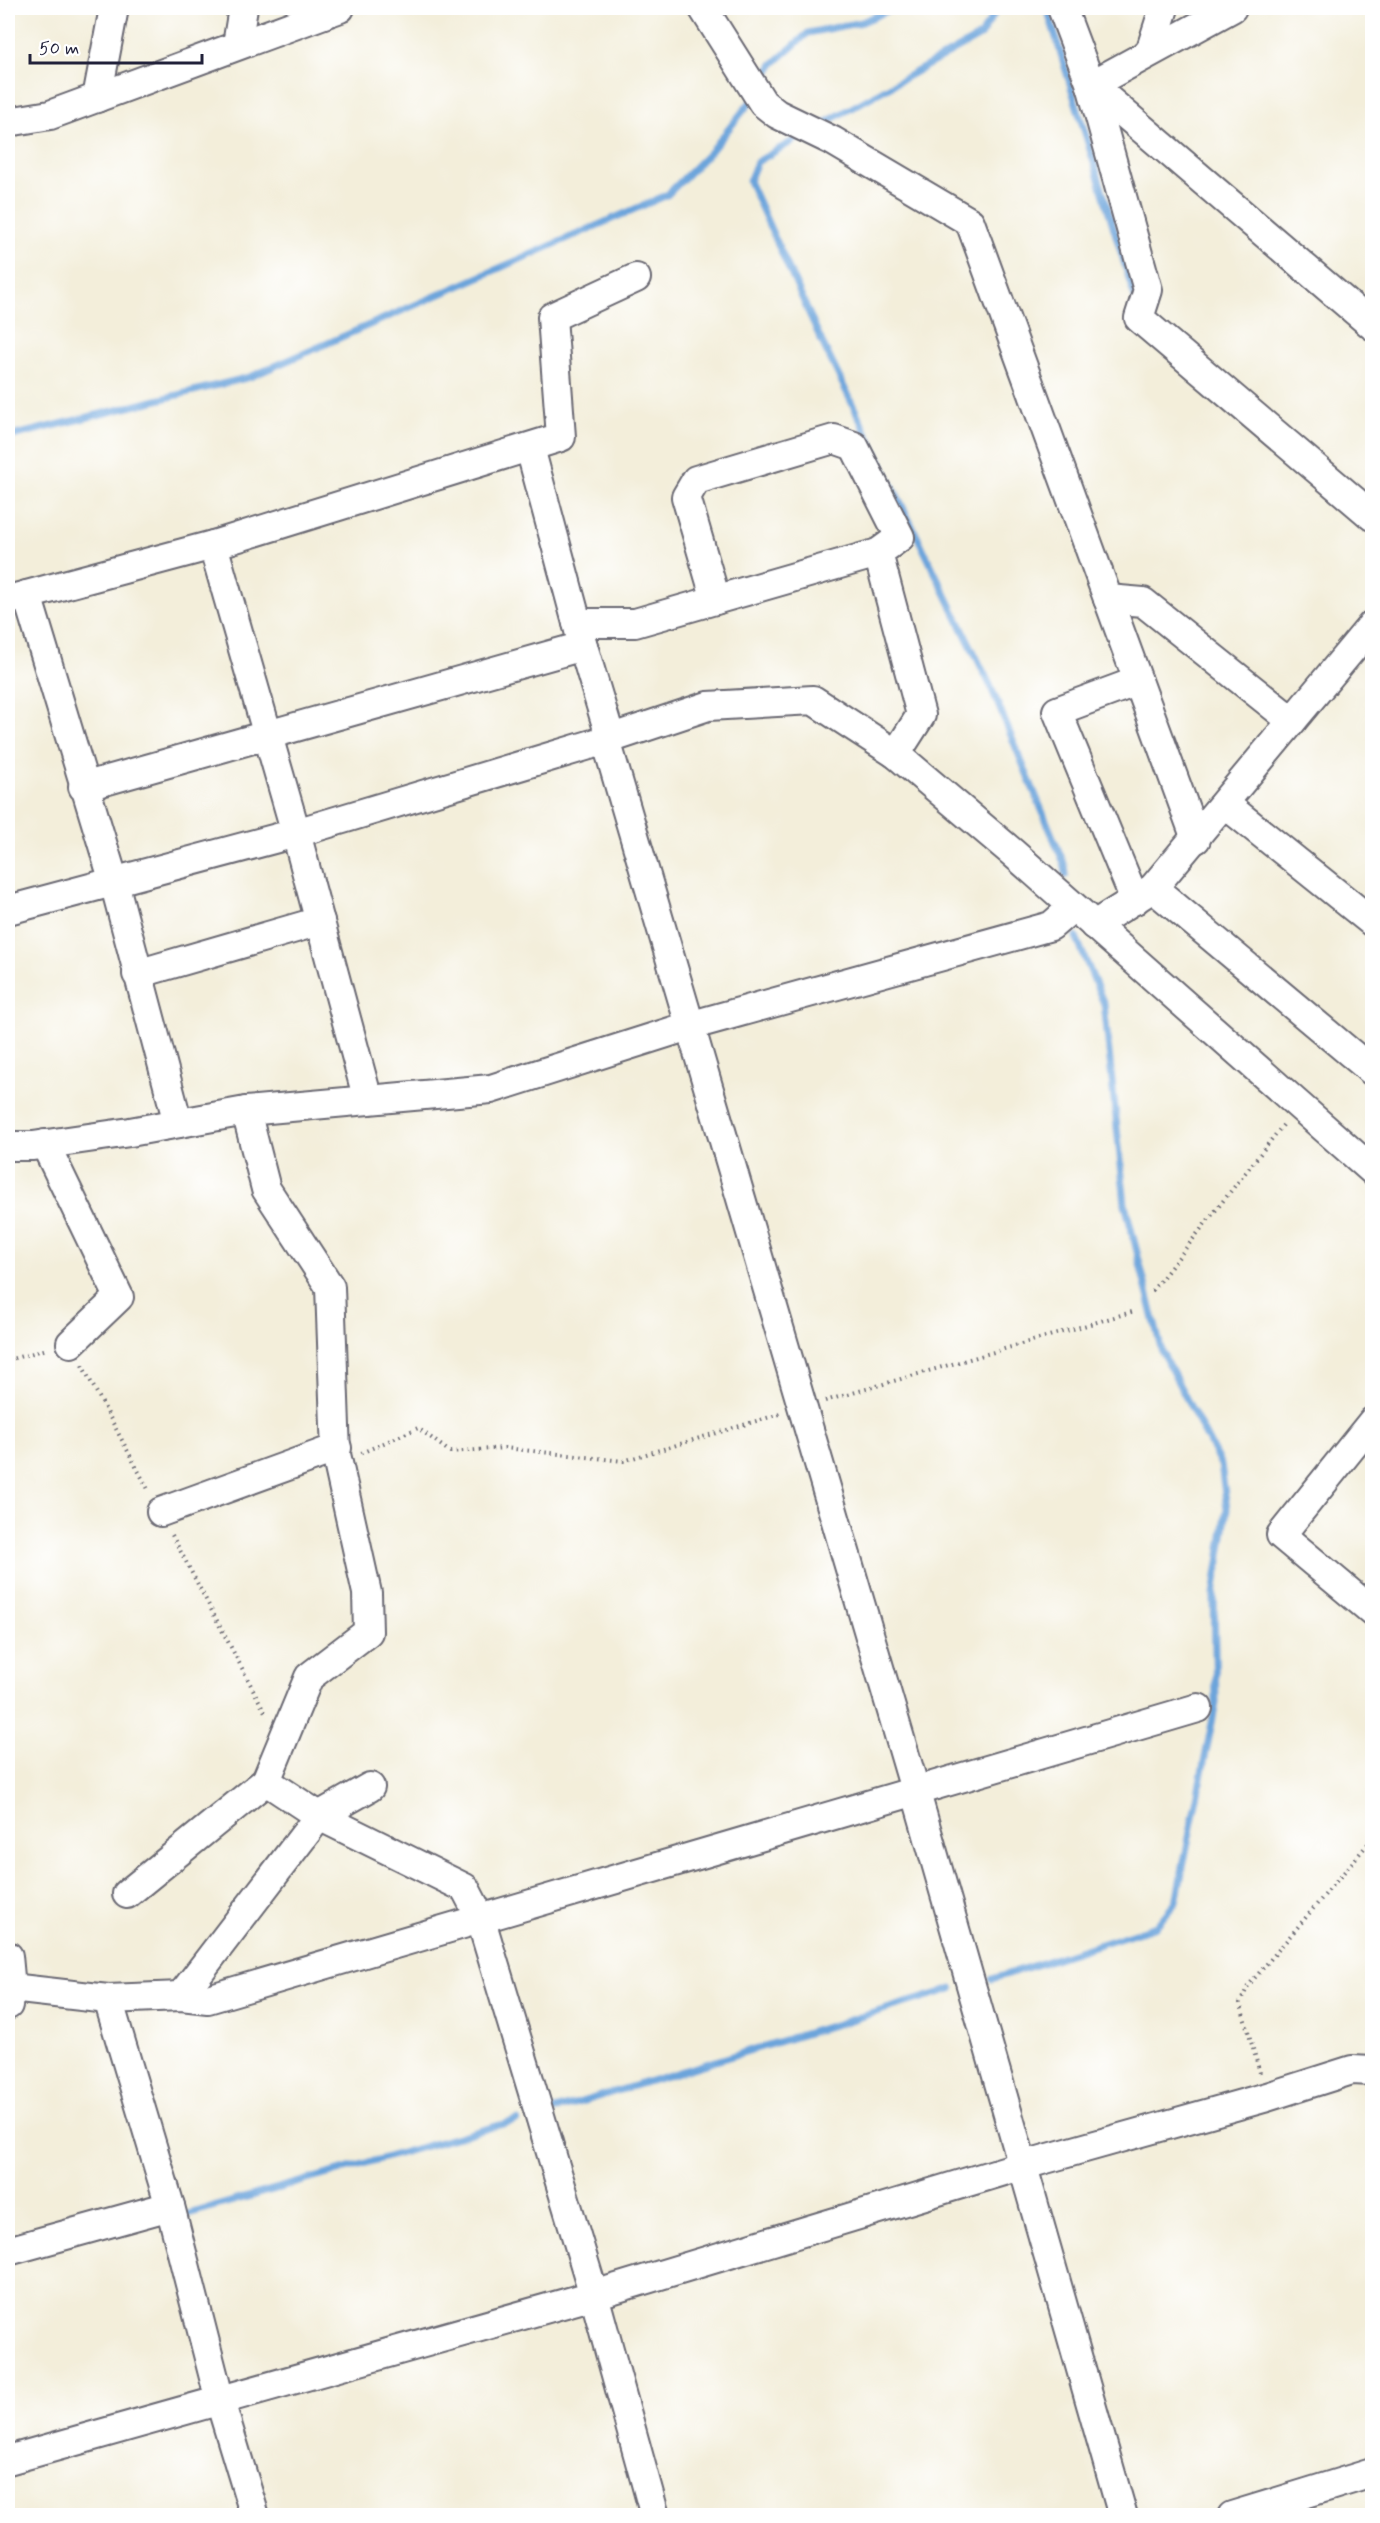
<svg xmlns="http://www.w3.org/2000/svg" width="1380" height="2523" font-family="Mynerve,sans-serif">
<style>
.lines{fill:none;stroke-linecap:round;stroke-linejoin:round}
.stream{stroke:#6ca4db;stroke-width:7}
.minor-casing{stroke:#6b6973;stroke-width:32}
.path{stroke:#6b6973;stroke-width:4;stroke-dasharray:1.5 4.5;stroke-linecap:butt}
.minor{stroke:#fff;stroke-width:28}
</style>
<rect width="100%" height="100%" fill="#fff"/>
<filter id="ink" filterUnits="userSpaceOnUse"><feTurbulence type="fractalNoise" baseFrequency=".0167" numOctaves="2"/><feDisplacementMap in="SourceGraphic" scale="12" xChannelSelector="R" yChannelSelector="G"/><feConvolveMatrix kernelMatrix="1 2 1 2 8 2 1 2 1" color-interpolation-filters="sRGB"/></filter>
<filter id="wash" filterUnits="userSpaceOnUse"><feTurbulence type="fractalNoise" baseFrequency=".008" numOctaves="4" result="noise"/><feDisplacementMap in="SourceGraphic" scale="24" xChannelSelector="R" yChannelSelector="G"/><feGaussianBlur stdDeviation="1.35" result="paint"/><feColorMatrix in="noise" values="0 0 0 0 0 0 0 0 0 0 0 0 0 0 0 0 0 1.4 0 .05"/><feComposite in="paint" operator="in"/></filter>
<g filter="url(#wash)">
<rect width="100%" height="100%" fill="#f3eeda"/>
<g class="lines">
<g class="stream">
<path d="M1047,8L1135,298"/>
<path d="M760,86L773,64L808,33L862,22L894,8"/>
<path d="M821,125L980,36L998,8"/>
<path d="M803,135L757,162L749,181L822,342L990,685L1065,866L1066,875"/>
<path d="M8,437L250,377L667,195L710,152L752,100"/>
<path d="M992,1979L1156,1926L1176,1902L1216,1703L1214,1595L1227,1509L1221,1465L1162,1352L1125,1204L1104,1004L1076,937"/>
<path d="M548,2112L952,1989"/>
<path d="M181,2216L517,2120"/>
</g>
</g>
</g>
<g filter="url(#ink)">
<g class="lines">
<g class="minor-casing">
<g id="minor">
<path d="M703,8L763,103L777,114L833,141L970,222L1196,839"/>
<path d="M1062,8L1091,85L1148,290L1139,318L1372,516"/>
<path d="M237,45L243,8"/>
<path d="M1150,52L1164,8"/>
<path d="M1091,85L1372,325"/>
<path d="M1091,85L1232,8"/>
<path d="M97,98L114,8"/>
<path d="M8,122L50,115L340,8"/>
<path d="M530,448L577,623"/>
<path d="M213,545L561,437L552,317L636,278"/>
<path d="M27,595L114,882L178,1123"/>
<path d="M1108,599L1143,602L1292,721"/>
<path d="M8,600L213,545L296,833L368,1100"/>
<path d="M716,600L686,497L696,480L834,439L854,446L900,537L878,553"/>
<path d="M583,646L577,623H635L878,553L921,715L896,754"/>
<path d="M83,787L583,646L607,726L606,740L916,1793L1123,2516"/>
<path d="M1225,804L1372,922"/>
<path d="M1153,888L1372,1071"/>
<path d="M1135,900L1057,711L1138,681"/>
<path d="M8,910L296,833L606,740L708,706L813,700L896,754L1013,853L1372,1170"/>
<path d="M1094,925L1153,888L1372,625"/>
<path d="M137,974L320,921"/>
<path d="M246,1111L266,1189L330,1287L336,1454L367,1593L368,1632L309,1677L266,1781L319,1816L465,1888L480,1917L594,2295L655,2516"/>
<path d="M45,1144L119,1297L71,1343"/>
<path d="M8,1146H33L130,1132L246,1111L491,1089L689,1026L1051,926L1073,907"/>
<path d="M1372,1422L1281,1535L1372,1611"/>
<path d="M161,1512L337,1448"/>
<path d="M127,1894L266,1781"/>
<path d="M8,1956L11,1988L8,2005"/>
<path d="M11,1988L108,1999L181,1996L208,1999L1198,1708"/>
<path d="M181,1996L319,1816L370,1787"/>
<path d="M108,1999L170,2206L220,2401L255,2516"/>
<path d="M8,2251L170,2206"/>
<path d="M8,2460L594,2295L1024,2165L1267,2097L1352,2070L1372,2071"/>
<path d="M1232,2516L1372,2473"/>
</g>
</g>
<g class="path">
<path d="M1152,1291L1283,1125"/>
<path d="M8,1360L47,1349"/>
<path d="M82,1365L149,1491"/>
<path d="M825,1401L1135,1311"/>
<path d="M361,1453L418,1428L450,1452L505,1448L623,1461L780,1414"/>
<path d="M172,1535L266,1714"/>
<path d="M1260,2073L1240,2003L1248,1986L1372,1839"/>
</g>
<use href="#minor" class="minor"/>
</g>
</g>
<rect width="1380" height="2523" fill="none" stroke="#fff" stroke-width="30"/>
<path d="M30 54v9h172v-9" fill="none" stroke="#22223b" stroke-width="3"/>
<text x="39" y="54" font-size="18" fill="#22223b" stroke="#ffffff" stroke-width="4.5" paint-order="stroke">50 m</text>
</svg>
